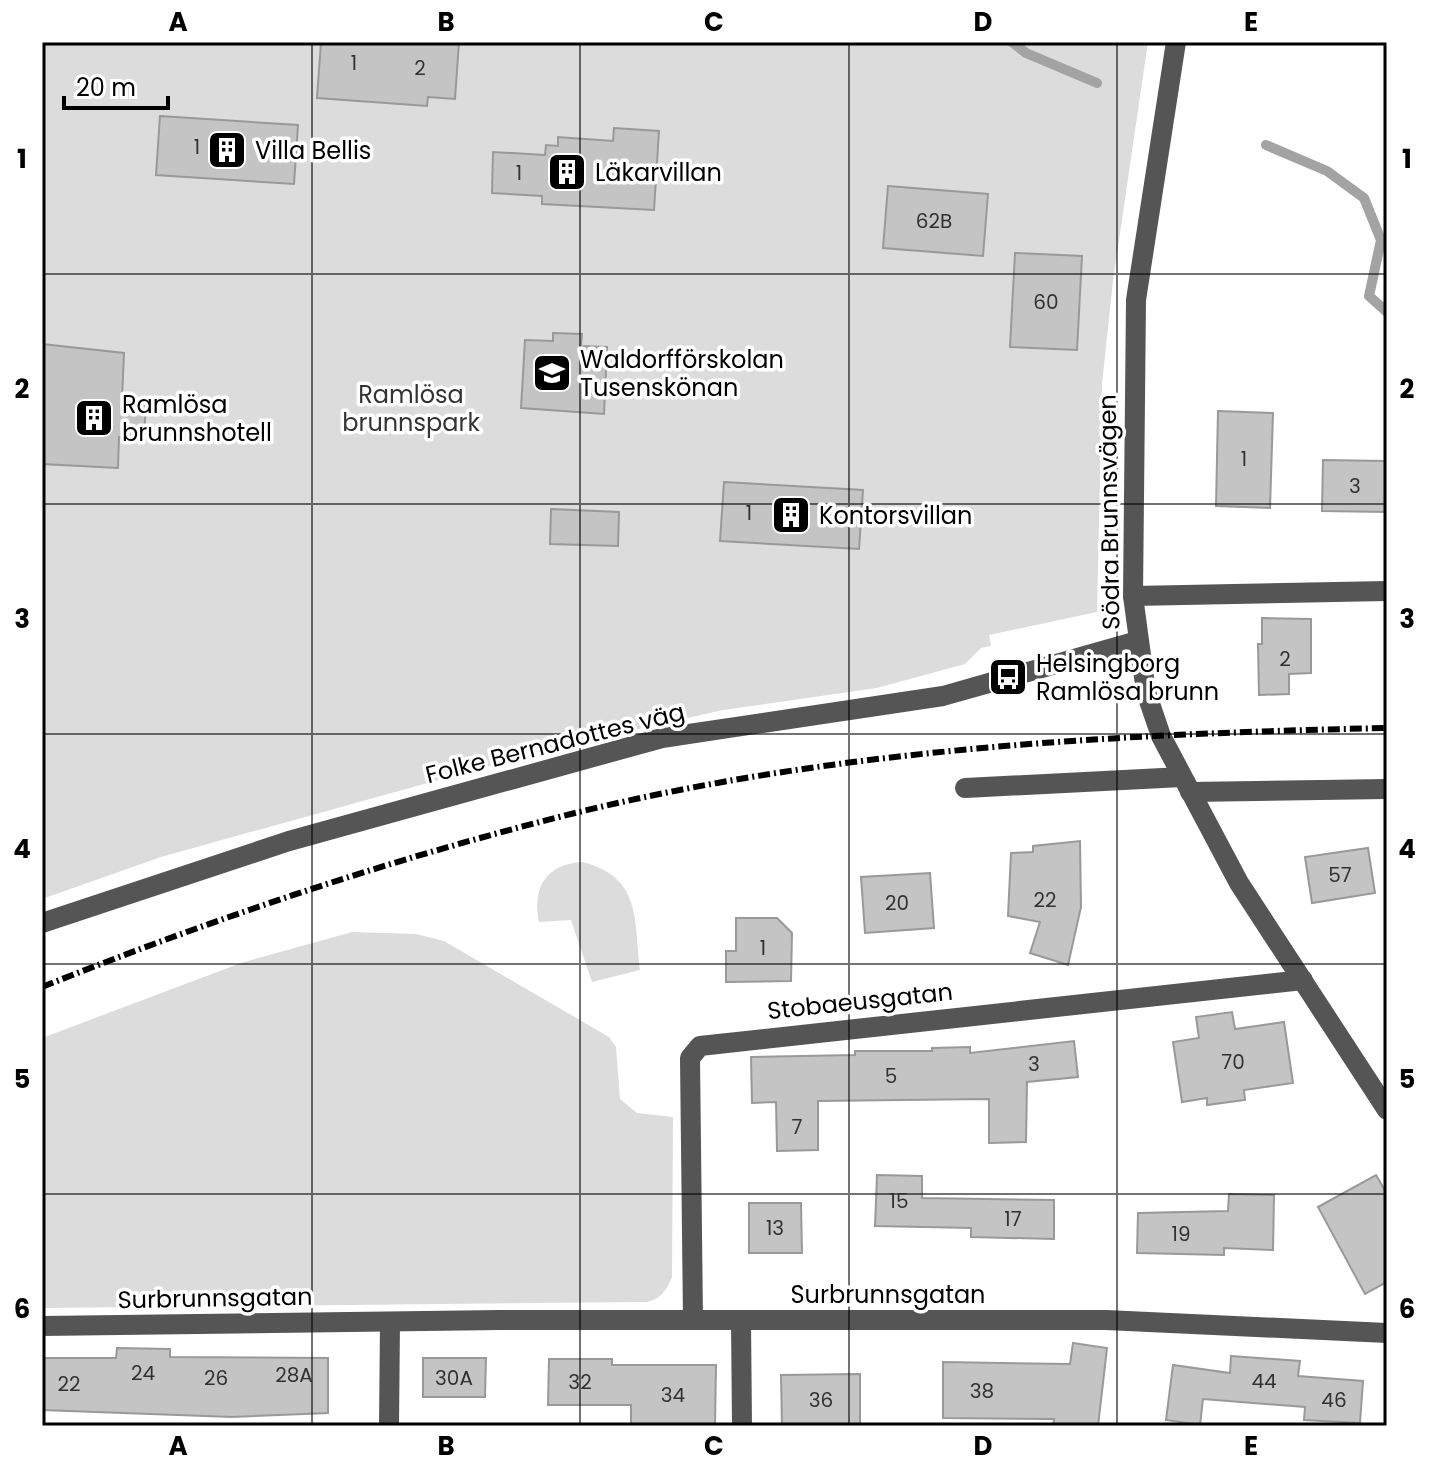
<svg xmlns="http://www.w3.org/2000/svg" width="1429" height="1468" font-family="Poppins,sans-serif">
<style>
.green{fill:#dcdcdc}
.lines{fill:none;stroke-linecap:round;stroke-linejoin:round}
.stream{stroke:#a3a3a3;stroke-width:10}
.building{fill:#c4c4c4;stroke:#999;stroke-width:2}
.minor{stroke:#555;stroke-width:20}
.rail{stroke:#000;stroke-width:6;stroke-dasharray:12 4 2 4;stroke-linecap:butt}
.grid{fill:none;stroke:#000;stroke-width:2;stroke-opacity:0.55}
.labels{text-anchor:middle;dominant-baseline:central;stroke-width:7;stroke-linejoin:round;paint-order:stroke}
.number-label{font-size:20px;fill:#313131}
.poi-label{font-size:24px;fill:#000;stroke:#fff;text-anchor:start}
.park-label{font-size:24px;fill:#333;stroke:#fff}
.street-label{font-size:24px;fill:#000;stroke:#fff}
.neatline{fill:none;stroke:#000;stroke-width:3}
.grid-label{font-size:26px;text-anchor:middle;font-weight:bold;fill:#000}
</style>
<rect width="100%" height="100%" fill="#fff"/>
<g class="green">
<path d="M42,42H1148L1113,281L1102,384L1097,612L989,635L991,646L981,648L965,664L877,688L723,710L550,749L161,857L42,899Z"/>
<path d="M583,862C642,878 634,920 640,970L592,982L571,920L539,922C532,887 546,864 583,862Z"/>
<path d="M352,932L416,934L444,941L609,1037L616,1047L620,1099L637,1113L673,1117L672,1277C667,1289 660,1301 645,1302L42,1308V1038L241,963Z"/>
</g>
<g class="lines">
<g class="stream">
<path d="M1012,42L1026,53L1097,83"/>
<path d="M1266,145L1327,171L1364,198L1381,240L1369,296L1387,312"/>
</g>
</g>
<g class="building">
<path d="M321,42H459L455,99L428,97L427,106L317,98Z"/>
<path d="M160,116L298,125L294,184L156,175Z"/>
<path d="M614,128L659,131L654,210L542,204V196L492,193L493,152L545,155L546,145L558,146V137L613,141Z"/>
<path d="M888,186L988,194L983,256L883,248Z"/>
<path d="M1015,253L1082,256L1077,350L1010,347Z"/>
<path d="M553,333L582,334L581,346L607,347L604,414L521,408L525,340L553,341Z"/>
<path d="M42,344L124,353L122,399L146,401L144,439L119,437L118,468L42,464Z"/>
<path d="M1218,411L1273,413L1270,508L1216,506Z"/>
<path d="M1323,460L1387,461V512L1322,511Z"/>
<path d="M724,482L863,490L859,549L720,541Z"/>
<path d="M551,509L619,512L618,546L550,544Z"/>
<path d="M1262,618L1311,619V673L1289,674V694L1259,695L1258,644H1262Z"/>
<path d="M1080,841L1081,907L1068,965L1030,953L1040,922L1008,916L1011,853L1033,852V846Z"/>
<path d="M1368,848L1375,893L1312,903L1305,857Z"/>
<path d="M930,873L934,928L865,933L861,877Z"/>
<path d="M736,918H777L792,933L791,981L726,982V951H736Z"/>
<path d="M1232,1012L1235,1029L1284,1022L1293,1083L1244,1090L1245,1100L1207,1105V1098L1182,1102L1173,1042L1199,1038L1196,1017Z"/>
<path d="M1074,1041L1078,1077L1027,1082L1026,1142L989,1143V1099L818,1101V1150L777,1151L776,1102L752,1103L751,1057L855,1055V1051H932V1048L970,1047V1053Z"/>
<path d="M877,1175L922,1176V1198L1054,1200V1239L971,1237V1228L875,1226Z"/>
<path d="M1376,1175L1387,1194V1282L1365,1294L1318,1207Z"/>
<path d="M1229,1194L1274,1195L1273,1250L1224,1248V1255L1137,1253L1138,1213L1228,1211Z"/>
<path d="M749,1203H801L802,1253H749Z"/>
<path d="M1073,1343L1107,1348L1098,1426H1053L1054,1419L943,1418V1362L1070,1364Z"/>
<path d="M117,1348L170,1349V1357L328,1358V1413L232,1417L42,1410V1358H116Z"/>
<path d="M1231,1356L1300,1361L1298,1376L1363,1381L1360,1423L1304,1420L1305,1407L1203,1399L1200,1425L1166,1420L1173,1365L1230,1373Z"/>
<path d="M423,1358H486L485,1397H423Z"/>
<path d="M549,1359H612V1365H716L715,1425L631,1424V1405H548Z"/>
<path d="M860,1374V1425L782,1426L781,1375Z"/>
</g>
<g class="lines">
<g class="minor">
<path d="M1176,42L1136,300L1133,596L1146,692L1161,736L1239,883L1387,1110"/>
<path d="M1133,596L1387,591"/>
<path d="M965,788L1182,777"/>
<path d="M1190,792L1387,789"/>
<path d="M42,923L289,841L662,738L943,696L1137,641"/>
<path d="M693,1320L690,1058L700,1046L1303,980"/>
<path d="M741,1321L742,1426"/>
<path d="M42,1326L500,1320H1106L1387,1333"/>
<path d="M389,1426L390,1322"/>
</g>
<path class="rail" d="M42,987C215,918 394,858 575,813C840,748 1115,734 1387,728"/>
</g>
<path class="grid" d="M312,42V1426M580,42V1426M849,42V1426M1117,42V1426M42,274H1387M42,504H1387M42,734H1387M42,964H1387M42,1194H1387"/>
<defs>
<g id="building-square" transform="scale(2)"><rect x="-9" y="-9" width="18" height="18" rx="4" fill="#000" stroke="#fff"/><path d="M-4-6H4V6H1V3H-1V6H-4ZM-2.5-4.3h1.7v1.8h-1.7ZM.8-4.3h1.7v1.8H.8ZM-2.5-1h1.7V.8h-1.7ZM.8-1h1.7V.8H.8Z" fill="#fff"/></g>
<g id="school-square" transform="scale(2)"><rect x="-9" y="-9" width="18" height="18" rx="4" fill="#000" stroke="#fff"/><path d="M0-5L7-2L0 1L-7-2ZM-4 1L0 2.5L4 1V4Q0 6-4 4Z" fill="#fff"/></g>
<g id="bus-square" transform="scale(2)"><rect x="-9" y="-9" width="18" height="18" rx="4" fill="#000" stroke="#fff"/><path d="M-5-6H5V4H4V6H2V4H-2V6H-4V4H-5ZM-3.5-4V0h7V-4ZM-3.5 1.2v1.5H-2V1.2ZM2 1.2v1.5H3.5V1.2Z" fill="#fff"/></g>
</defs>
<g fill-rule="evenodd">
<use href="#building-square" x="227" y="150"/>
<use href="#building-square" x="567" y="172"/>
<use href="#school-square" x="552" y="373"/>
<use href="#building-square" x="94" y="418"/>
<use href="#building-square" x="791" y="515"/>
<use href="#bus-square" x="1008" y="677"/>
</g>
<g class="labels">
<g class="number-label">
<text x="354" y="63">1</text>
<text x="420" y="68">2</text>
<text x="197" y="147">1</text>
<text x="519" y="173">1</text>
<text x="934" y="221">62B</text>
<text x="1046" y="302">60</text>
<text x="1244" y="459">1</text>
<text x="1355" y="486">3</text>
<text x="749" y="513">1</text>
<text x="1285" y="659">2</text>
<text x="1340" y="875">57</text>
<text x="1045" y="900">22</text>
<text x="897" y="903">20</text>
<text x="763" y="948">1</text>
<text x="1233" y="1062">70</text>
<text x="1034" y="1064">3</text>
<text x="891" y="1076">5</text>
<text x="797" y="1127">7</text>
<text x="899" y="1201">15</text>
<text x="1013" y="1219">17</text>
<text x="775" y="1228">13</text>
<text x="1181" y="1234">19</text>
<text x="143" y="1373">24</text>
<text x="294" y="1375">28A</text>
<text x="216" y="1378">26</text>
<text x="454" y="1378">30A</text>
<text x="1264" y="1381">44</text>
<text x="580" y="1382">32</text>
<text x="69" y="1384">22</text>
<text x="982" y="1391">38</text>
<text x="673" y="1395">34</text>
<text x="821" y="1400">36</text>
<text x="1334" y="1400">46</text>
</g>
<g class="poi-label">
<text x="255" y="150">Villa Bellis</text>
<text x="595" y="172">Läkarvillan</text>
<text x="580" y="359">Waldorfförskolan<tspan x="580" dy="28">Tusenskönan</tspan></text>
<text x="122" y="404">Ramlösa<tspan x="122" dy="28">brunnshotell</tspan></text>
<text x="819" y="515">Kontorsvillan</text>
<text x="1036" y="663">Helsingborg<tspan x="1036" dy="28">Ramlösa brunn</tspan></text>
</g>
<g class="park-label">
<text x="411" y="394">Ramlösa<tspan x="411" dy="28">brunnspark</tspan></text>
</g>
<g class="street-label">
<text transform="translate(1109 512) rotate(-91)">Södra Brunnsvägen</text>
<text transform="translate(555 743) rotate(-14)">Folke Bernadottes väg</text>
<text transform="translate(860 1001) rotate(-6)">Stobaeusgatan</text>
<text x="888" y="1294">Surbrunnsgatan</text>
<text transform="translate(215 1298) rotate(-1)">Surbrunnsgatan</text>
</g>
</g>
<rect width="1429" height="1468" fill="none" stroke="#ffffff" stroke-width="88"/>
<path d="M64 96v12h104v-12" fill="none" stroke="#000000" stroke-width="4"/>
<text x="76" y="96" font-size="24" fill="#000000" stroke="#ffffff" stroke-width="6" paint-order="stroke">20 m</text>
<rect x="44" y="44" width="1341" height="1380" class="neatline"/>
<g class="grid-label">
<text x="178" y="31">A</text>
<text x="446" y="31">B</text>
<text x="714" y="31">C</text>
<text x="983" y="31">D</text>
<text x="1251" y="31">E</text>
<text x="22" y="168">1</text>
<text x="1407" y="168">1</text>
<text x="22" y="398">2</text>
<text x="1407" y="398">2</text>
<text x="22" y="628">3</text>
<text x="1407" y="628">3</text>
<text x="22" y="858">4</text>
<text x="1407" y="858">4</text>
<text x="22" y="1088">5</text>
<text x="1407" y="1088">5</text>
<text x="22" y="1318">6</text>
<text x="1407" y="1318">6</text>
<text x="178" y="1455">A</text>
<text x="446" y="1455">B</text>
<text x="714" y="1455">C</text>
<text x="983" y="1455">D</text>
<text x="1251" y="1455">E</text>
</g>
</svg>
